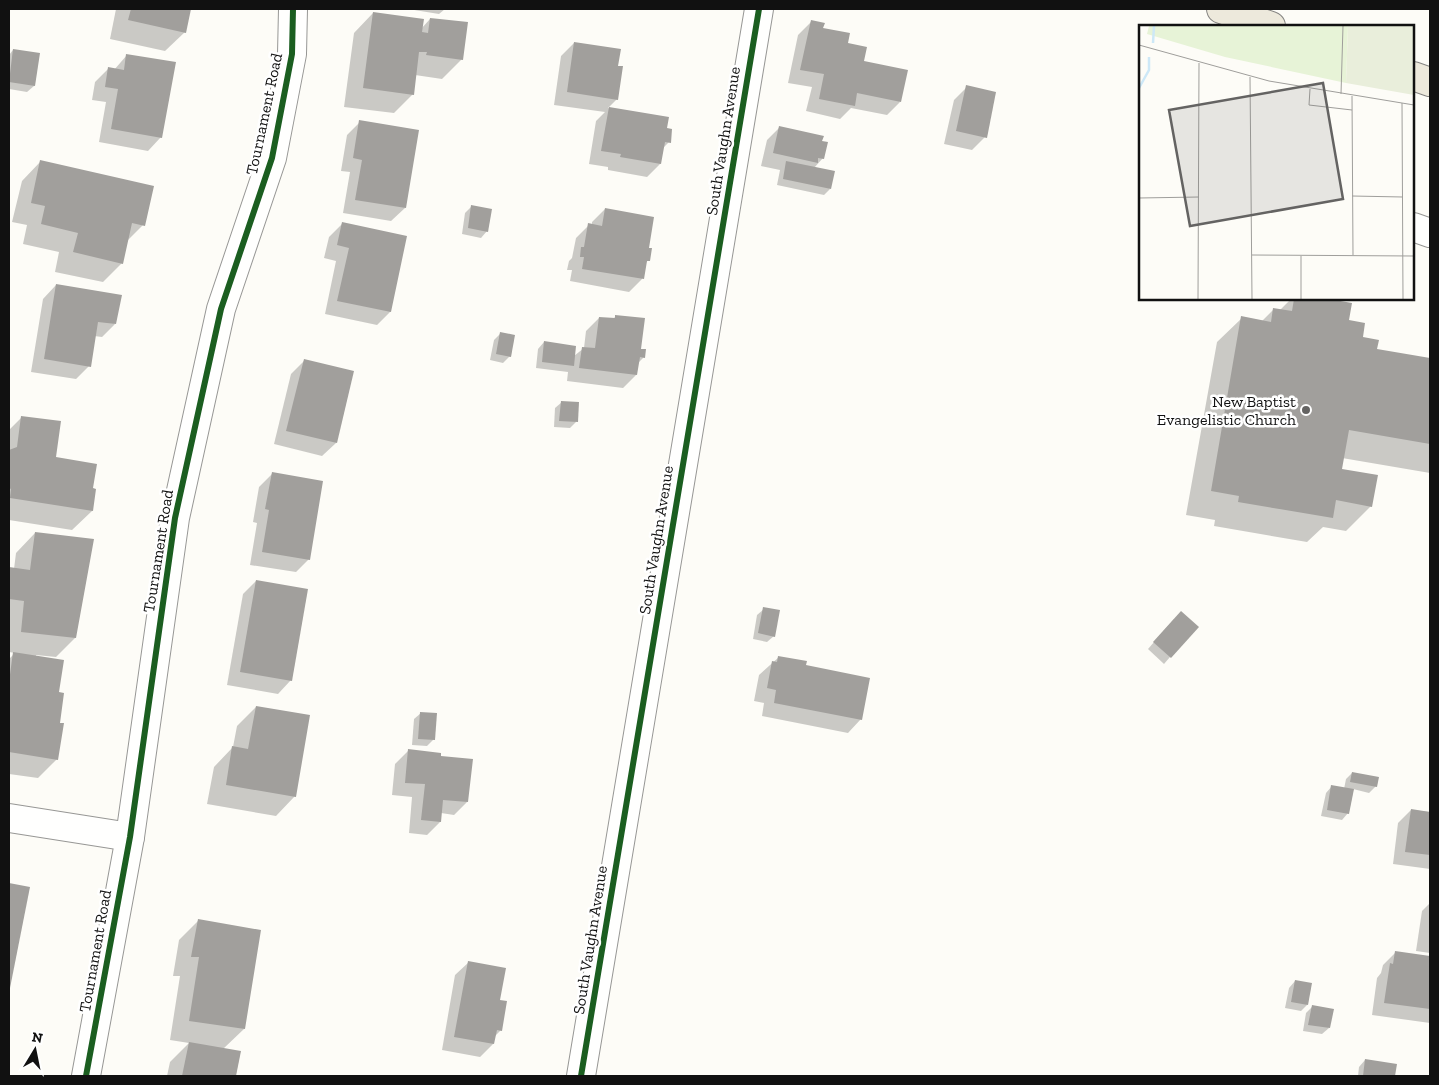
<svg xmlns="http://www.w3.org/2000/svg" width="1439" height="1085" font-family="'Zilla Slab',serif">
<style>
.shadow{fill:#0003}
.building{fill:#a19f9c}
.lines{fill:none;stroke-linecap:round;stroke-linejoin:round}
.minor-casing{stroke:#979795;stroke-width:30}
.major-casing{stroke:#858482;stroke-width:30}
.minor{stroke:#fffffe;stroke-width:28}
.major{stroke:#ede9dc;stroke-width:28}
.cycleway-casing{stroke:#fff;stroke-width:9}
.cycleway{stroke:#1b5e20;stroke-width:6}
.poi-dot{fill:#646362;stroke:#fff;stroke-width:2}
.labels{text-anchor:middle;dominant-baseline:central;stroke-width:5;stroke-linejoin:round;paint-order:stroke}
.street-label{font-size:16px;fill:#111;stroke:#fff}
.poi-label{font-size:16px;fill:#111;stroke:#fff;text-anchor:end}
.inset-river{fill:none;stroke:#cde8f7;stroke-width:2.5}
.inset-road{fill:none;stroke:#9f9e9b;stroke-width:1}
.view{fill:#646362;fill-opacity:0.15;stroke:#646362;stroke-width:2.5}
.inset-edge{fill:none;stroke:#111;stroke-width:2.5}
</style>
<rect width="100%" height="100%" fill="#fdfcf7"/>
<g class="shadow">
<path d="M116,9H190L185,32L165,51L110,39Z"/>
<path d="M408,9H445L439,14Z"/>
<path d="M373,13L421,29L430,19L462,59L442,79L415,75L413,94L394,113L344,107L354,33Z"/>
<path d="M811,22L847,44L900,102L887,115L851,108L840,119L806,111L812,87L788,83L798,35Z"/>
<path d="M574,43L617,67V99L608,108L667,118L666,129L669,142L662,149L660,164L647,177L608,170V167L589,164L596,121L605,112L554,105L561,56Z"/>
<path d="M13,50L39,54L34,86L27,92L9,89V55Z"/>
<path d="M127,55L161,137L148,151L99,142L106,102L92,100L95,82L108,69L114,70Z"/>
<path d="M967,87L985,137L972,150L944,144L954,100Z"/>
<path d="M360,122L405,208L391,221L343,213L350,172L341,171L347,135Z"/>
<path d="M780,127L823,158L814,168L830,189L824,195L777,185L780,170L761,166L767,140Z"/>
<path d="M41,161L143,225L127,241L122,263L103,282L55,272L59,252L23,244L27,225L12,222L22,181Z"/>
<path d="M472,206L487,231L481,238L462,234L465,213Z"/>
<path d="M605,209L647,249L648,260L645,264L642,279L629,292L570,281L572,270H567L569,261L572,258L576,238L589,225H592V222Z"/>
<path d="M342,224L406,237L390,312L377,325L325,314L336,261L324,258L329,237Z"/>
<path d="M56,285L115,324L102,337L94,336L89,366L76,379L31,372L43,299Z"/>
<path d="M1291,299H1322L1350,304L1347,321L1362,338L1376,350L1430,360V473L1342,458L1340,470L1371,506L1346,531L1323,527L1307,542L1214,526L1215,520L1186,515L1217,342L1242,318L1262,321L1274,309L1280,310Z"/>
<path d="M616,316L644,357L637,364L636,375L623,388L567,381L568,372L536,368L538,349L544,342L574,356L584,348L586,331L599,318L613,319Z"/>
<path d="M500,334L510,356L503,363L490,360L494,340Z"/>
<path d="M304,361L336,443L322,456L274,444L291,374Z"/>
<path d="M562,402L576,422L570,428L554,427L555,408Z"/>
<path d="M22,417L54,458L92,489L95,490L92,511L72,530L9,520V430Z"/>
<path d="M272,474L309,559L296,572L250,565L257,523L253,522L259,487Z"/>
<path d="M35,533L92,541L75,638L56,657L36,655V657L57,694L59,724L57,759L38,778L9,774V659L15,653L9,652V569H14L16,553Z"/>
<path d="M256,581L291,680L278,694L227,685L243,594Z"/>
<path d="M764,609L774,636L767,642L753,639L757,615Z"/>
<path d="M1174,619L1170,657L1164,664L1148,649Z"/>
<path d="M779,657L804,666L861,719L848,733L762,716L764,703L754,701L759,675Z"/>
<path d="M256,707L295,796L276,816L207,804L214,767L233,747L237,726Z"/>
<path d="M421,713L434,739L427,746L412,745L414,719Z"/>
<path d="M408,751L440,757L467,802L454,815L441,813L440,822L427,835L409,833L412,797L392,795L395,764Z"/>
<path d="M1352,773L1376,786L1369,793L1353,789L1348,813L1342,820L1321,816L1326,793L1332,786L1344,789L1346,779Z"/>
<path d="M1411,810L1430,812V869L1393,864L1398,823Z"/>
<path d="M9,884L28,888L9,986Z"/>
<path d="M1430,903V953L1416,951L1422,911Z"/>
<path d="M198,921L244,1029L223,1049L239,1052L235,1076H167L170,1062L189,1043L170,1040L180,976H173L179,940Z"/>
<path d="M1396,952L1430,957V1023L1372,1015L1377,978L1381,973L1383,965Z"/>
<path d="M469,962L499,1001L501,1030L494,1037L493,1044L480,1057L442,1050L455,975Z"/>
<path d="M1295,981L1307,1005L1301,1011L1285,1008L1289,988Z"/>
<path d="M1312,1007L1329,1028L1322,1034L1303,1031L1306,1013Z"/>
<path d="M1365,1060L1396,1065L1394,1076H1358L1359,1067Z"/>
</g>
<g class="building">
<path d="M131,9H191L186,33L128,20Z"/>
<path d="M373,12L424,19L422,32L428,33L430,18L468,22L463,60L426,55L427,52H419L414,95L363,88Z"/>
<path d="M811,20L825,23L823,28L850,33L848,43L867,47L864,61L908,70L901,102L857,93L855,106L819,99L824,74L800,70Z"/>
<path d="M574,42L621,49L618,66H623L618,100L567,92Z"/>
<path d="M13,49L40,53L35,86L9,82Z"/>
<path d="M126,54L176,62L162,138L111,129L118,89L105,87L108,67L124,70Z"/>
<path d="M966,85L996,92L987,138L956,131Z"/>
<path d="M609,107L669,117L667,128L672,129L671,143L665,142L661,164L620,157L621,154L601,151Z"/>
<path d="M359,120L419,130L406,208L355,200L362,160L353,158Z"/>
<path d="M779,126L824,136L822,141L828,142L824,159L818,158V163L773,153Z"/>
<path d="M40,160L154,186L145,226L132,223L123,264L73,252L78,233L41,224L45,206L31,203Z"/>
<path d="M786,161L835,171L831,189L783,179Z"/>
<path d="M471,205L492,209L488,232L468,228Z"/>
<path d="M605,208L654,217L649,248H652L650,261H647L644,279L582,269L584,257H580L581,247H584L588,223L602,226Z"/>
<path d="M342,222L407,236L391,312L337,301L349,248L337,245Z"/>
<path d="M56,284L122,295L116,324L98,322L91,367L44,359Z"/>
<path d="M1294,299H1329L1352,303L1349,320L1365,323L1363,337L1379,340L1377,349L1430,358V444L1349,430L1342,469L1378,475L1372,507L1336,500L1333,518L1238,502L1239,496L1211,491L1241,316L1271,322L1273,308L1292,311Z"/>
<path d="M615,315L645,318L641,349H646L645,358L640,357L637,375L579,368L582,347L595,348L599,317L615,318Z"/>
<path d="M500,332L515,335L511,357L496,354Z"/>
<path d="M544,341L576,346L574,366L542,362Z"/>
<path d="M304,359L354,371L337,443L286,431Z"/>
<path d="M561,401L579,402L578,422L559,421Z"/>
<path d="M21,416L61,421L56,457L97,464L93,488L96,489L93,511L10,498L11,489L9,488V450L17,447Z"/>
<path d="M272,472L323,481L310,560L262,552L269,510L265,509Z"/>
<path d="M35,532L94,539L76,638L21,632L24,601L9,599V567L30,570Z"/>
<path d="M256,580L308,589L292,681L240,672Z"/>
<path d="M763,607L780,610L775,637L758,633Z"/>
<path d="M1181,611L1199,627L1171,658L1153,642Z"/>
<path d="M13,652L64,660L59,692L64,693L60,723H64L58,760L9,752V682Z"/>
<path d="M778,656L807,661L806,665L870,678L862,720L774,703L776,690L767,688L772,661L777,662Z"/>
<path d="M256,706L310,715L296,797L226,785L232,746L248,749Z"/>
<path d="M420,712L437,713L435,740L418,739Z"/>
<path d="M408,749L441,753V756L473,759L468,802L443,800L441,822L421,820L425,784L405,783Z"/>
<path d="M1352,772L1379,777L1377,787L1350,782Z"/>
<path d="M1331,785L1354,789L1349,814L1327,810Z"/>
<path d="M1411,809L1430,812V855L1405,852Z"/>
<path d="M9,883L30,887L10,988H9Z"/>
<path d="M198,919L261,930L245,1029L189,1021L199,957H191Z"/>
<path d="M1395,951L1430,956V1009L1384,1003L1390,963L1393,964Z"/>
<path d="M468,961L506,968L500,1000L507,1001L502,1031L497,1030L494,1044L454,1037Z"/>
<path d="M1295,980L1312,983L1308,1005L1291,1002Z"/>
<path d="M1312,1005L1334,1009L1330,1028L1308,1025Z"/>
<path d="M189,1042L241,1051L236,1076H182Z"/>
<path d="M1365,1059L1397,1064L1395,1076H1363Z"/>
</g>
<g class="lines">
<g class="minor-casing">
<g id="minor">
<path d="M1413,227L1430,233"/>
<path d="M9,818L130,837"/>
<path d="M86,1076L130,837L175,518L221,309L272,158L292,54L293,9"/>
<path d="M581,1076L759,9"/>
</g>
</g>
<g class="major-casing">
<g id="major">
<path d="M1221,9L1271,26"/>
<path d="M1413,76L1430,82"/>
</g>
</g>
<use href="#minor" class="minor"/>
<use href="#major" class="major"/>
<g class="cycleway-casing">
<g id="cycleway">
<path d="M86,1076L130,837L175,518L221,309L272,158L292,54L293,9"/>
<path d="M581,1076L759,9"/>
</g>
</g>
<use href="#cycleway" class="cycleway"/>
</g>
<circle class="poi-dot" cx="1306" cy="410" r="5"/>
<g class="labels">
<g class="street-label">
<text transform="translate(264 114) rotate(-78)">Tournament Road</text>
<text transform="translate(723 141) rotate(-81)">South Vaughn Avenue</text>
<text transform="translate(656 540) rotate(-81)">South Vaughn Avenue</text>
<text transform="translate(158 551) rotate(-81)">Tournament Road</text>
<text transform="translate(590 940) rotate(-81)">South Vaughn Avenue</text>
<text transform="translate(95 951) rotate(-80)">Tournament Road</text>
</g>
<g class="poi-label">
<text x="1296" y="401">New Baptist<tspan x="1296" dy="18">Evangelistic Church</tspan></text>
</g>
</g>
<g transform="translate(1139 25)">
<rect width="275" height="275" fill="#fdfcf7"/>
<path d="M10,1H209L207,58L86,32L8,9Z" fill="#e7f3d7"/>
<path d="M209,1H275V70L207,58Z" fill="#e9eedb"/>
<path class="inset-river" d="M14,18L15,1M0,63L10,45V32"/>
<path class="inset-road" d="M0,20L130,56L275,80M111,52L113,274M171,64L170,80L213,85M202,69L204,1M213,71L214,230M263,78L264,274M213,171L264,172M0,173L60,172M113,230L275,231M162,231V274M59,274L60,38"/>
<path class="view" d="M184,58L204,174L51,201L30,85Z"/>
<rect width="275" height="275" class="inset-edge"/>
</g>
<rect width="1439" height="1085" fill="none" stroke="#111111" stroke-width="20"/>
<g transform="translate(35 1050) rotate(10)" stroke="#ffffff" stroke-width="4" paint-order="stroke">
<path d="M0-4L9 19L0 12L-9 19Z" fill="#111111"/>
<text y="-8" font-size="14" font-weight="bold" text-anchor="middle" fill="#111111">N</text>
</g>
</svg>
